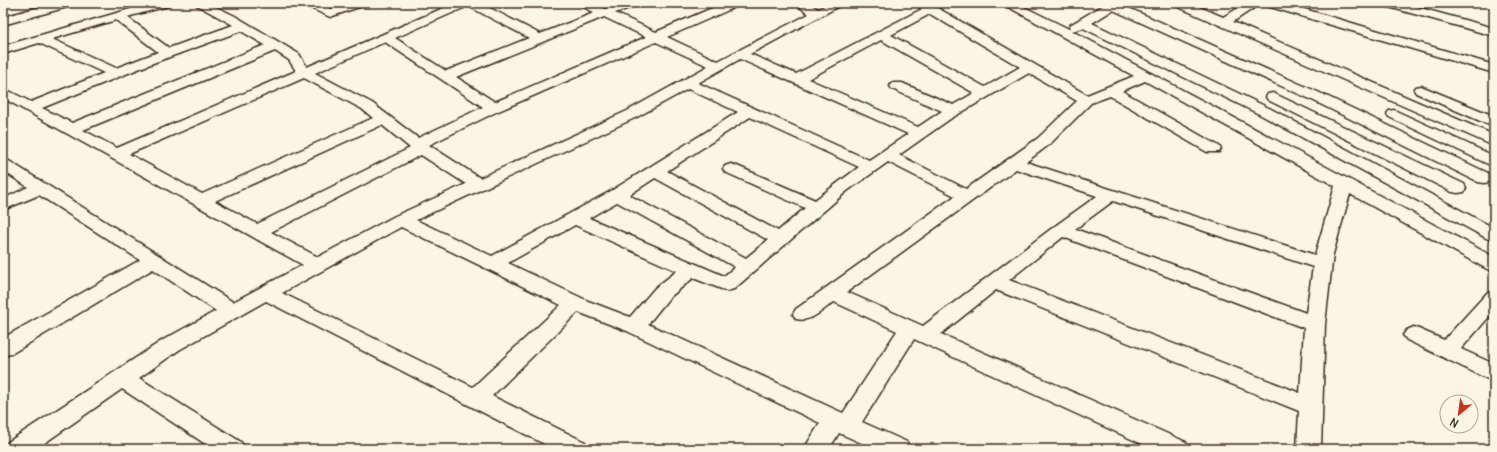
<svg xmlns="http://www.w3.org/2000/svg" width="1497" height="452" font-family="Delius,sans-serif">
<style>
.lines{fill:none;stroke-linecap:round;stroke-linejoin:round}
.minor-casing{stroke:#3b2a1e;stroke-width:3}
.minor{fill:#fcf5e5;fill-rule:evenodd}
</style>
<rect width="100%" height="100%" fill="#fcf5e5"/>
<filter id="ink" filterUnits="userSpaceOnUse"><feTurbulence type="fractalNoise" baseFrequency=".025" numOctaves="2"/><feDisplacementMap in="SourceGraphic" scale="8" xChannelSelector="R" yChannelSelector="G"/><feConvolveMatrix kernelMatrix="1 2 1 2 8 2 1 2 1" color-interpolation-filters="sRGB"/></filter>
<g filter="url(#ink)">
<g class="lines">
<g class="minor-casing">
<g id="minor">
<path d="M54,3H73L71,6L3,25V17Z"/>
<path d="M151,3H170L168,6L127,17L169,48L233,25L193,3H208L235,16L299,54L307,67L455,3H480L540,34L594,13L577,3H593L605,9L620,3H637L635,6L615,13L656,32L724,3H740L738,6L667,37L718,61L809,14L795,3H809L818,9L830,3H845L750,54L796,74L922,9L914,3H929L1087,95L1134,76L1001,3H1016L1069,29L1070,25L1107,3H1123L1122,5L1320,93L1490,174L1492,178L1490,182L1484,183L1478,182L1310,99L1113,10L1092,23L1271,109L1494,228V241L1488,239L1261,115L1083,28L1072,31L1494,257V271L1487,269L1350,194L1333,254L1325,324L1321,449H1297L1299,411L996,290L941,334L1186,442L1189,449H1153L914,339L862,422L907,442L910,449H875L839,433L829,449H804L820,423L627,331L578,312L492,396L585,442L588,449H554L266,301L179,350L139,378L241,442L244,449H213L122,389L36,449H5L8,442L163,340L216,311L153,269L11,354L3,356V338L140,260L39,195L3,210V199L28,187L3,171V159L9,161L233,302L303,265L3,98V88L31,102L104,73L39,43L3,54V46ZM468,6L529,38L446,71L395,38ZM930,14L1020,67L985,87L891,35ZM604,17L646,37L495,102L456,77ZM116,20L158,52L116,68L52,39ZM241,31L265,45L72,123L42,108L153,63ZM881,40L974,93L953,105L902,83H892L890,86L892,89L942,111L918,127L808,79ZM385,42L483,107L418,138L372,103L315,73ZM656,42L708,66L627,111L480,178L429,145L494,113ZM275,51L289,60L296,71L117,148L83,130ZM740,59L908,134L869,160L698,83ZM1029,73L1077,101L1038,138L966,189L899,155L950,119ZM304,78L362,109L373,118L202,194L129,154ZM1145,81L1335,186L1315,255L1026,162L1050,144L1091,103L1110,96L1207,152H1219L1221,149L1219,146L1122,91ZM688,89L738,112L611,191L492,256L416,220L637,117ZM750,117L859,167L815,200L737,166L731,164L725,166L723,169L725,172L805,208L778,231L667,171ZM382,125L410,148L257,224L215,201ZM421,155L466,184L395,216L318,257L271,232ZM888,162L955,196L796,309L793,314L796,319C811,323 822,310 834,302L897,331L843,413L648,324L669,298L693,278L727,291L734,289L847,191ZM1016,169L1097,196L1055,226L923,326L847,292ZM655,178L768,240L746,258L629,195ZM1113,201L1313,267L1306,313L1075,229ZM617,202L735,267L724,276L589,218ZM575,225L677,271L655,288L630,317L588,301L508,263ZM401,227L561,305L473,387L282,293ZM1063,237L1304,328L1300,393L1009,280Z"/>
<path d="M304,3H319L331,9L347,3H364L362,6L330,17L306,6Z"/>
<path d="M1174,3H1190L1223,17L1247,3H1261L1233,22L1494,135V146L1176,6Z"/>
<path d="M1265,3H1284L1494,65V73L1267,6Z"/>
<path d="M1383,3H1402L1494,28V36L1385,6Z"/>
<path d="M1421,86L1494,116V127L1416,93L1414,90L1416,87Z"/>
<path d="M1273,93L1464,184L1466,188L1464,192L1458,193L1452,192L1268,100L1266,97L1268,94Z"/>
<path d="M1394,110L1494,156V167L1389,117L1387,114L1389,111Z"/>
<path d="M1494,291V311L1461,349L1494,364V382L1407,340L1403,335L1407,330L1414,327L1444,340L1487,293Z"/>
</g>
</g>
<use href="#minor" class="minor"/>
</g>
</g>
<rect width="1497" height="452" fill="none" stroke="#fcf5e5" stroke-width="16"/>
<rect x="8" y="8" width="1481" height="436" fill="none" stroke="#3b2a1e" stroke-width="1.5" filter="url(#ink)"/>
<g transform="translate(1459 414) rotate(209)"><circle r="19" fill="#fcf5e5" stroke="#afa495"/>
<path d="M0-3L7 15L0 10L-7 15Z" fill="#c8321e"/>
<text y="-6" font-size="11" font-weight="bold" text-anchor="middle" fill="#3b2a1e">N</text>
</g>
</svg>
